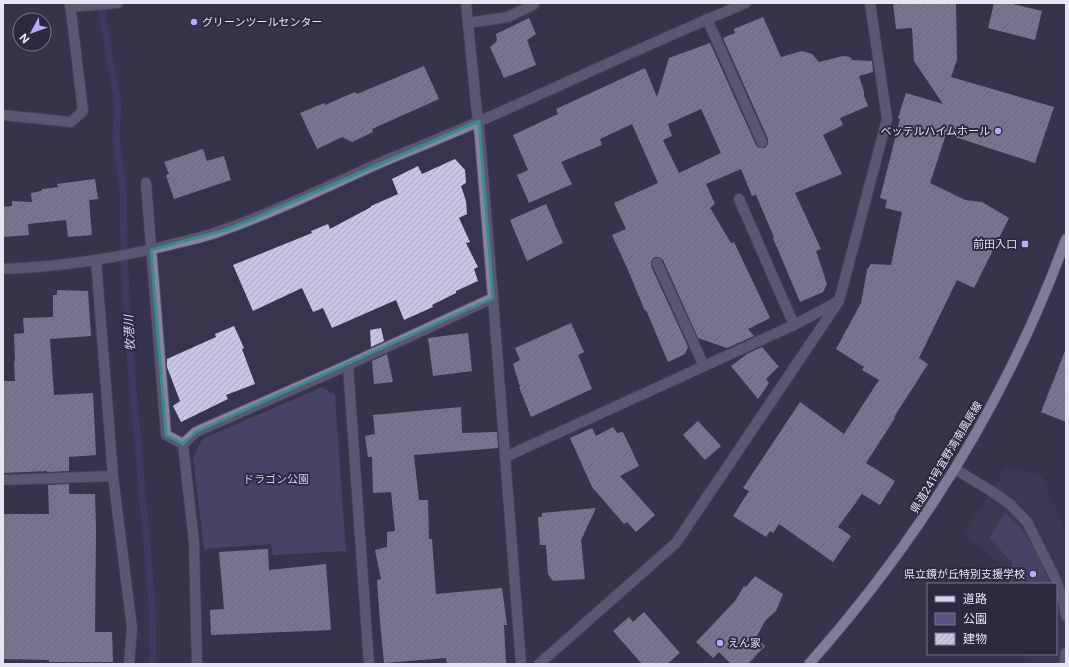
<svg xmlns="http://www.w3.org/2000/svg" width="1069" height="667" font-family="Inter,'Noto Sans JP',sans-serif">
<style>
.built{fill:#413e5b}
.green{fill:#5a5483}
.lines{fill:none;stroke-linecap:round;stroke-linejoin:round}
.stream{stroke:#4a407a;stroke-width:7}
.building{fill:url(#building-hatch);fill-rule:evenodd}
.minor-casing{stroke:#535066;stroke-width:12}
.major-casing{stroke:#535066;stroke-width:12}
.minor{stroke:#8684a0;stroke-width:10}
.major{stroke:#d5d3f6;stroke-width:10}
.marked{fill:none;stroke:#3a8c89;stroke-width:3;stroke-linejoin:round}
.poi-dot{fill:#b5acf8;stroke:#2d2a40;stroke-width:1.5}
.labels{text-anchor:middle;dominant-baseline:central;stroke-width:4;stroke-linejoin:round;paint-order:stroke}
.poi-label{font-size:11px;fill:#e6e5f4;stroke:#2d2a40;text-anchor:end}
.street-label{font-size:11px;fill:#e6e5f4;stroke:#2d2a40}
.park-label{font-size:11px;fill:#cdc8fe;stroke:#2d2a40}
.water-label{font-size:12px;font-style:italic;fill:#d8d5f9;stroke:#2d2a40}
</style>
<defs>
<pattern id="building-hatch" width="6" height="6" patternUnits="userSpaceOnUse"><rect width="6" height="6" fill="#c8c6e2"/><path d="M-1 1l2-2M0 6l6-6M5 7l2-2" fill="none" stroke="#a7a6bc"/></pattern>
</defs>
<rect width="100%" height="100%" fill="#37344b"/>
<path class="built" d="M1007,466L1042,476L1066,533V664H1036L1038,663L1024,654H1056V584H999L1002,565L963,534Z"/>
<g class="green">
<path d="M322,387L335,395L346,551L273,555L271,544L204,549L193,458L202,439Z"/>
<path d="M1005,513L1020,526L1039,557L1050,584H1009L1012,562L989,538Z"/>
</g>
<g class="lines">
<path class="stream" d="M102,3L103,19L118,105L116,138L123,189L124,259L130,354L152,603L153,664"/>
</g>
<g class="building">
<path d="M893,3H956L957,60L951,77L1054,107L1035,163L946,134L930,183L965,200L982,202L1009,218L974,288L957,280L919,358L928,364L894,417L895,418L866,463L895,481L880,505L862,494L838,527L851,536L833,562L779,524L773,533L770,531L766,537L733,516L749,491L743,488L800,402L844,434L879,380L862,370L864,367L836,349L861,303L867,270L871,264L891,265L902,212L885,208L887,200L880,198L900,119L898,118L906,93L943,104L914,61L912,28L896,29Z"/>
<path d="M994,3H1009L1042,11L1035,40L988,28Z"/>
<path d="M763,17L781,57L802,51L812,54L819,62L843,56L850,57L852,60L872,61L873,72L859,76L864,92V96L868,106L840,118L843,125L823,135L842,174L795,193L821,249L816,251L827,284L823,292L800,302L773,238L774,237L756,195L752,196L741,169L706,184L715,204L710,208L731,243L734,242L770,318L748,329L754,336L727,348L698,338L663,260L660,258L655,257L652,260L651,263V266L688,347L685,354L668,362L646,310L645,311L628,270L612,235L626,229L614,203L658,183L632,124L600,139L602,145L561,162L572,184L529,203L517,175L528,170L513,135L558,114L556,109L645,68L657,97L669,58L710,43L756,145L758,147L761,148H765L768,143V139L723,38L735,33L734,29ZM701,109L721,153L679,173L663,140L672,136L668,124Z"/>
<path d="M529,18L536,34L527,40L536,65L504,78L490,47L497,41L496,34Z"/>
<path d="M424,66L439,99L372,129L373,132L352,142L342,137L317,149L300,113L324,103L325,105L355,92L357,94Z"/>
<path d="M203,149L207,161L224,156L231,180L174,199L166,175L169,174L164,162Z"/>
<path d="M455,159L465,170L466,183L461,186L466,201L467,214L459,218L470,242L466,243L478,267L474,269L478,281L456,291V293L432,305L433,307L404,320L396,300L332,328L323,308L313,312L302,288L253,311L233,265L312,233L311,231L328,224L330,229L371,207V206L398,194L392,179L418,166L422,174Z"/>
<path d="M95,179L98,199L89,200L92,235L68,237L66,220L28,224L29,235L3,237V207L12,206V201L32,202L31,193L41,191L42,189L58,187L57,184Z"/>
<path d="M546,204L563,243L527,261L510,220Z"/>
<path d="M57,290L88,291L91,336L50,339L54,395L93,393L96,455L69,457V471L47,472V471L3,473V381H15L14,361H15L14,334L24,333L23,318L53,317V295H57Z"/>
<path d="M571,323L584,352L578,355L592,389L531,417L519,387H520L513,364L520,360L515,348Z"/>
<path d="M234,326L244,348L242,349L255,384L226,395L228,399L181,422L173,406L180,401L167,367V359L216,337L215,334Z"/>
<path d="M381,328L384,341L371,347L370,330Z"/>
<path d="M468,333L472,371L433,376L428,338Z"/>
<path d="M762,347L779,367H778L766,379L769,383L758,399L731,366L746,355H745Z"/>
<path d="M1065,351H1066V422L1041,412Z"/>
<path d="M387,354L393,382L374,384L372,361Z"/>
<path d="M461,407L462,433L497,432L498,448L414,455L419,500H428L429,539H432L436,594L502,588L507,625H504L506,664H447L446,658L384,663L380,622L377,580L381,579L375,550L387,547V532L395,531L391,492L373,493L372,457H368L365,436L375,434L373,415Z"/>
<path d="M698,421L721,446L705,460L683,435Z"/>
<path d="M613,427L617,433L623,432L639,466L620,476L655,515L636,532L627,522L624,524L592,487L570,438L592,428L596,436Z"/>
<path d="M69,484V494H95L96,529L95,632H112L113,662H49V660L3,659V514H49L48,485Z"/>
<path d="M596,508L581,540L585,579L553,581L548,574L546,545H540L538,517H542V513Z"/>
<path d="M268,549L269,570L326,564L331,630L211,635L210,610L224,609L219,552Z"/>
<path d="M755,576L783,594L776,611L765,621L756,638L765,646L748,664H731L719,652L713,658L696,642L735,601L744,586L746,587Z"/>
<path d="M644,612L680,653L667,664H642L613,631L629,617L633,622Z"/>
</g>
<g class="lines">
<g class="minor-casing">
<g id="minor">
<path d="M466,3L476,104L480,138L493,298L521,664"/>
<path d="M70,7L118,3"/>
<path d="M707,19L762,142"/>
<path d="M468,23L508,17L533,5L534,3"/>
<path d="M3,115L71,122L83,111L70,3"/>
<path d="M146,183L166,435L183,444"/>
<path d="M739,199L794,325"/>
<path d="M96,260L113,476L132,628L129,664"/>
<path d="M657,263L704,366"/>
<path d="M3,269C58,267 112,259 165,246C185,241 206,237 226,229C280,210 332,184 384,161C416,148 448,135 480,121C569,82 657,40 746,3"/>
<path d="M348,365L369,664"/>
<path d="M183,444L196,432L348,365L493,298"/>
<path d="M183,444L194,542L197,664"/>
<path d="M505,457L794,325L837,302"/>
<path d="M955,469L991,491L1010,504L1027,522L1055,578L1063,600L1066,616"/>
<path d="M3,480L113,476"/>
<path d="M539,664L676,543L839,301L887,119L870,3"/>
<path d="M1064,664L1066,653"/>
</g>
</g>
<g class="major-casing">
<path id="major" d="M809,664C921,538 1008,398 1066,239"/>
</g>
<use href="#minor" class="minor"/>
<use href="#major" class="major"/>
</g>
<path d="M0 0H1069V667H0ZM479,121L493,298L196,432L183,444L166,435L151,250L225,230L260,216Z" fill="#37344b" fill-opacity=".55" fill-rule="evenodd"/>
<path class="marked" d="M479,121L493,298L196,432L183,444L166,435L151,250L225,230L260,216Z"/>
<g class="poi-dot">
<circle cx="194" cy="22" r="4"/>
<circle cx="998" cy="131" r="4"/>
<rect x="1021" y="240" width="8" height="8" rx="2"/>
<circle cx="1033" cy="574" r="4"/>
<circle cx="720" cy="643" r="4"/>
</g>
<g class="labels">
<g class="poi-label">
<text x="202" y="22" text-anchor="start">グリーンツールセンター</text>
<text x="990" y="131">ベッテルハイムホール</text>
<text x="1017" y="244">前田入口</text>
<text x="1025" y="574">県立鏡が丘特別支援学校</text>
<text x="728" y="643" text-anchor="start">えん家</text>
</g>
<g class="street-label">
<text transform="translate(946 457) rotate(-59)">県道241号宜野湾南風原線</text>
</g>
<g class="park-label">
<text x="276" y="479">ドラゴン公園</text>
</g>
<g class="water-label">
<text transform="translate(129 333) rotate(-93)">牧港川</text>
</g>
</g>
<rect width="1069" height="667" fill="none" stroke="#e6e5f4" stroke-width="8"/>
<rect x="927" y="583" width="130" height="72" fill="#2d2a40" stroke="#777588"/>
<rect x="935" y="596" width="20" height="6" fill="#d5d3f6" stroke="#777588"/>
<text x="963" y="603" font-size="12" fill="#e6e5f4">道路</text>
<rect x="935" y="613" width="20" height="12" fill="#5a5483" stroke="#777588"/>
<text x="963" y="623" font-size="12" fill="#e6e5f4">公園</text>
<rect x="935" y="633" width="20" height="12" fill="url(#building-hatch)" stroke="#777588"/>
<text x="963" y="643" font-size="12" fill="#e6e5f4">建物</text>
<g transform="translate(32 32) rotate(229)"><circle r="19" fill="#2d2a40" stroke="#777588"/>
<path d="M0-3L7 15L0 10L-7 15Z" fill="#b5acf8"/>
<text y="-6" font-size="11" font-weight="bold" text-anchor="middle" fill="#e6e5f4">N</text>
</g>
</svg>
